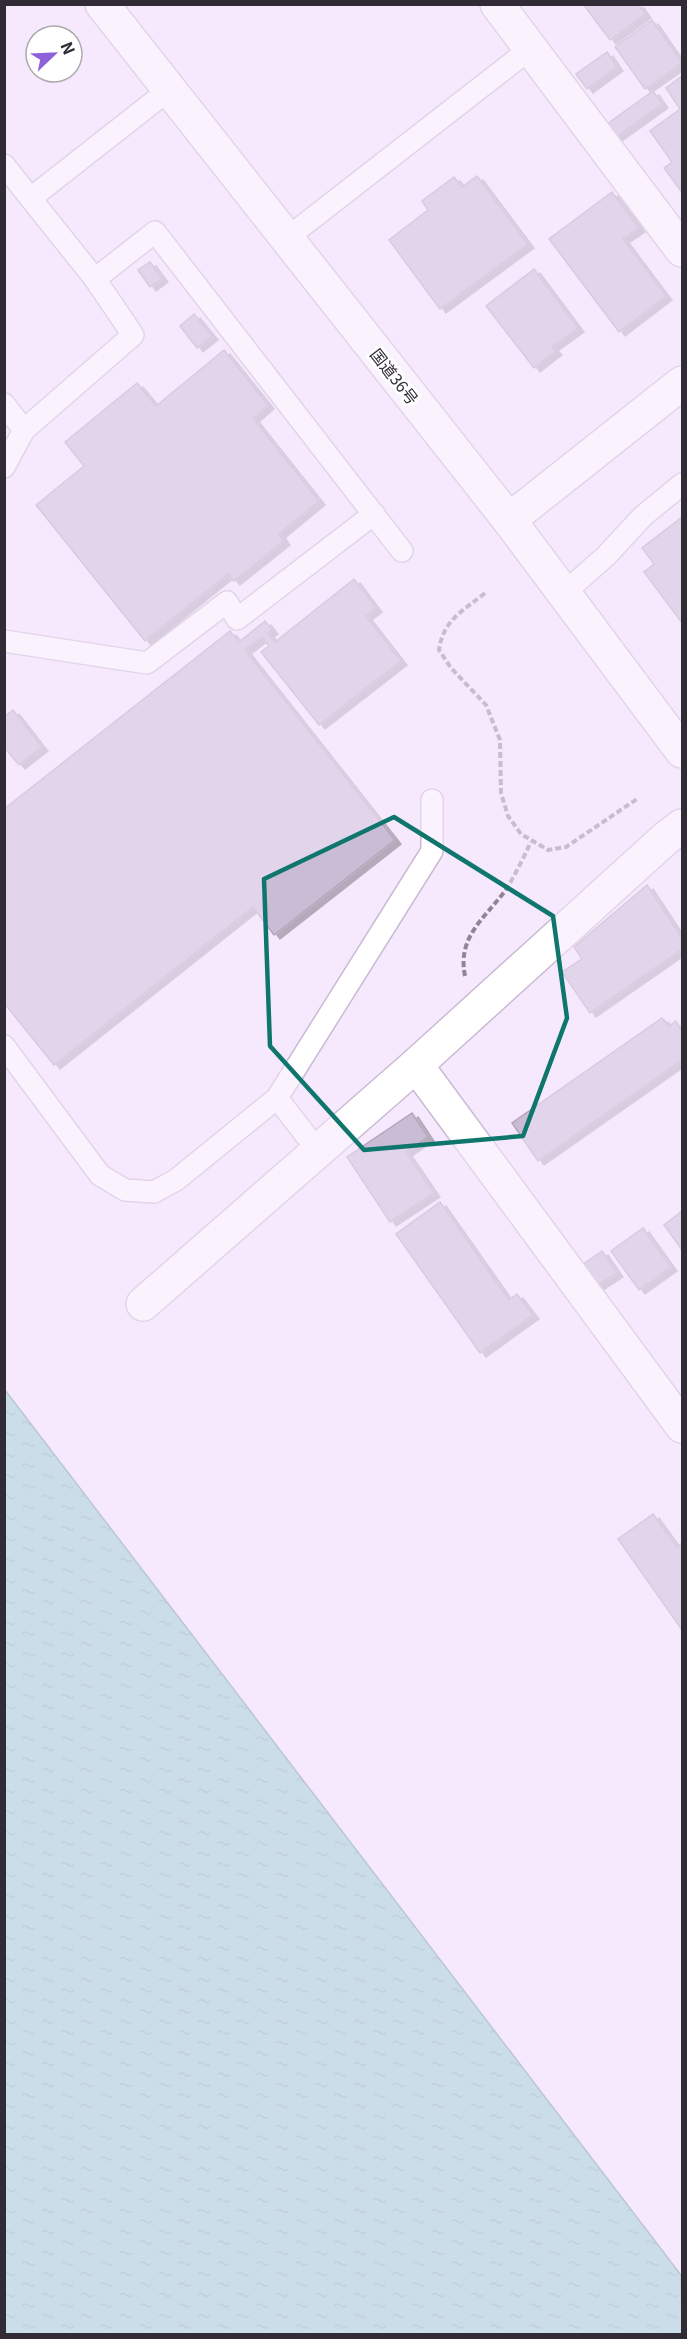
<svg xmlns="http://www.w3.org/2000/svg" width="687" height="2339" font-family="Georgia,'Noto Sans JP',serif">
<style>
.water{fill:url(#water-ripples);stroke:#779da2;stroke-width:1.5}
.building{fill:#cbbcd5;stroke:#b4a5bd;stroke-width:1.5;filter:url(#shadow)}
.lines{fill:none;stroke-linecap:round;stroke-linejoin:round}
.lane-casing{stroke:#cabad3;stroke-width:24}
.street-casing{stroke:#cabad3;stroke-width:36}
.highway-casing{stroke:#cabad3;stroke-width:36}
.path{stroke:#908796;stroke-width:4;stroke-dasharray:6 3;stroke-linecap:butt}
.lane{stroke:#fff;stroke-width:21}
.street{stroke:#fff;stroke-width:33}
.highway{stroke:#fff;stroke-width:33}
.marked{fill:none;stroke:#0f766e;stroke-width:4.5;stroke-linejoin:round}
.labels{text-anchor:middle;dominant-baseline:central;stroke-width:6;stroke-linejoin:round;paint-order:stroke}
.street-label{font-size:16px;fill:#312b35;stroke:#fff}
</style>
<defs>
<pattern id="water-ripples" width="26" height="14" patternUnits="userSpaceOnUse" patternTransform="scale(1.5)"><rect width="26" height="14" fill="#95ced0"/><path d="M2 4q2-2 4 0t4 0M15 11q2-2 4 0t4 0" fill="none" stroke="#81b1b3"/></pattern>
<filter id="shadow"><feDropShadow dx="6" dy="4" stdDeviation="0" flood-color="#0004"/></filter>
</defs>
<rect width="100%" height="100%" fill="#f6e9fe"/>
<path class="water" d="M5,1390L681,2275L682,2334H5Z"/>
<g class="building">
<path d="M583,4H638L645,14L610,40Z"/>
<path d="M652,20L682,63L645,89L615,47Z"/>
<path d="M607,52L617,67L587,89L576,74Z"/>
<path d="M682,76V189L681,191L664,168L672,162L650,131L680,109L666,88Z"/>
<path d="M653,91L662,104L616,137L607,124Z"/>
<path d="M477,176L528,244L440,309L389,240L428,210L422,201L454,177L462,187Z"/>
<path d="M612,192L639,228L623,239L666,296L619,332L549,239Z"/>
<path d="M150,262L162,278L150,287L138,270Z"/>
<path d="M534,269L578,328L552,347L556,351L534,368L486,306Z"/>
<path d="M194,314L212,336L197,348L180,326Z"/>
<path d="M224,350L268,405L253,418L319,501L279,534L284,541L234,581L228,574L145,641L36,505L84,466L65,442L137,383L156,406Z"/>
<path d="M682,517V623L644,572L654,564L642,548Z"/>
<path d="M354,579L376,608L366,616L401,661L319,725L261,652L269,646L262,637L245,650L395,840L274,935L253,907L54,1065L4,1003V809L230,631L239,642L265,621L272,630L268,633L275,642Z"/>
<path d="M13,710L42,747L19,765L4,747V717Z"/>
<path d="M647,885L682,938V949L590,1013L562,972L582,959L574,947Z"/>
<path d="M662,1018L669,1026L676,1021L682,1031V1060L538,1161L512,1123Z"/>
<path d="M412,1113L428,1137L406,1152L434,1193L390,1222L347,1157Z"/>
<path d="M440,1202L509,1300L517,1294L533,1315L480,1353L396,1234Z"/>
<path d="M682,1211V1250L664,1225Z"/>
<path d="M643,1228L671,1267L639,1290L611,1251Z"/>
<path d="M602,1251L617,1273L597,1286L582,1265Z"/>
<path d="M653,1514L677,1547L682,1543V1630L618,1539Z"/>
</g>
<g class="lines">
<g class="lane-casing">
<g id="lane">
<path d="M4,165L95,279L133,335L24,430L4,467"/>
<path d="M31,198L170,89"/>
<path d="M287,238L530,49"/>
<path d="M95,279L155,232L402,551"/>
<path d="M4,404L24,430"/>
<path d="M564,593L606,556L643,516L682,484"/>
<path d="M4,641L147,663L227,602L237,619L374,514"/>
<path d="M4,1046L100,1175L125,1190L154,1192L176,1180L277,1098L432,851V800"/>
<path d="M277,1098L318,1151"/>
</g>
</g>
<g class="street-casing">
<g id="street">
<path d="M497,4L682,250"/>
<path d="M509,520L682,383"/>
<path d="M416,1065L682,1426"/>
<path d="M143,1304L416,1065L666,838L682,826"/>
</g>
</g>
<g class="highway-casing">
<path id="highway" d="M102,4L509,520L682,751"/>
</g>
<g class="path">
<path d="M485,593C463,611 443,620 439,650L451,668L486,705L500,740L501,793L508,816L521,834L548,850L566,847L637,799"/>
<path d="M465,976C457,937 484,919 505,891C515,876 523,858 531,842"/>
</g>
<use href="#lane" class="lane"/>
<use href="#street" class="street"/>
<use href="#highway" class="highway"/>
</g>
<path d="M0 0H687V2339H0ZM394,817L553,916L567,1018L523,1136L364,1150L270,1046L264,879Z" fill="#f6e9fe" fill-opacity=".55" fill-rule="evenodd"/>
<path class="marked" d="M394,817L553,916L567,1018L523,1136L364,1150L270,1046L264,879Z"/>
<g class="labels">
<g class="street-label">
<text transform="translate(395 376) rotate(52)">国道36号</text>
</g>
</g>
<rect width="687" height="2339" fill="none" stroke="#312b35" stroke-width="12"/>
<g transform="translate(54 54) rotate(67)"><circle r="28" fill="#ffffff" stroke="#adaaae" stroke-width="1.5"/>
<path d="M0-4.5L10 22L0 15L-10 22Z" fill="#8e61db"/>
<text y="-9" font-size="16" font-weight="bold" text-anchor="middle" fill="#312b35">N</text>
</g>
</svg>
